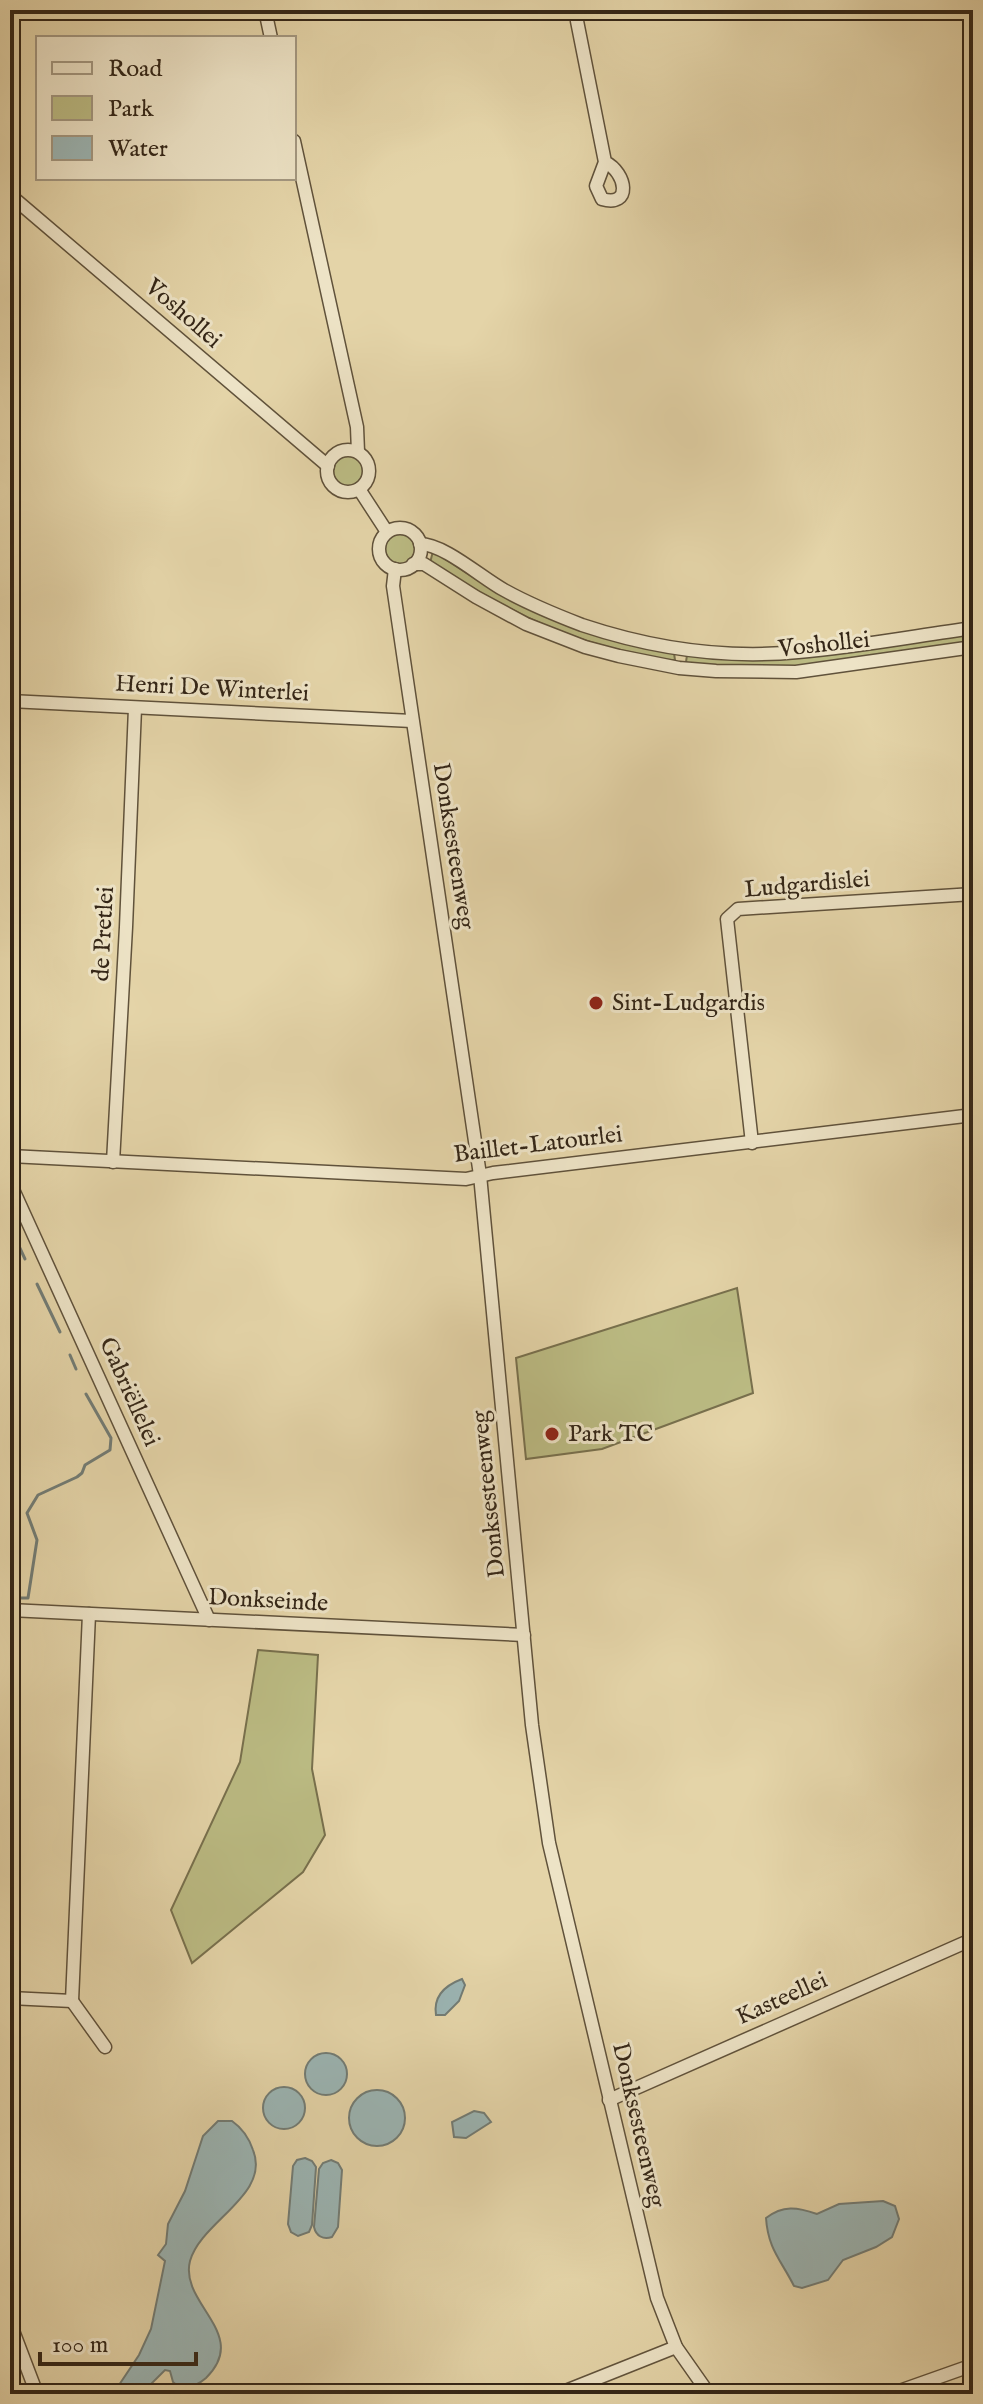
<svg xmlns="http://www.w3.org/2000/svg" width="983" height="2404" font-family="'IM FELL English',serif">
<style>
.green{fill:#bbbb83;stroke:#78704d;stroke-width:2}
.water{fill:#9bb5b4;stroke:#727c75;stroke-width:2}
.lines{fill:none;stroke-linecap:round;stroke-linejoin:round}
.stream{stroke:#727c75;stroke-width:3}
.minor-casing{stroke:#60523b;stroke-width:15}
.minor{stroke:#ede3c6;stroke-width:12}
.poi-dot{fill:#8f2418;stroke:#ede3c6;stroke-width:3}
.labels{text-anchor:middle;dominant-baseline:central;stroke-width:6;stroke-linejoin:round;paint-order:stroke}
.street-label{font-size:24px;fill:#342617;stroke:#ede3c6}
.poi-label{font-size:24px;fill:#342617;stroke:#ede3c6;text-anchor:start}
</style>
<rect width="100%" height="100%" fill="#e4d4a8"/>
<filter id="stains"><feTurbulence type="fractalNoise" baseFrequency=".0025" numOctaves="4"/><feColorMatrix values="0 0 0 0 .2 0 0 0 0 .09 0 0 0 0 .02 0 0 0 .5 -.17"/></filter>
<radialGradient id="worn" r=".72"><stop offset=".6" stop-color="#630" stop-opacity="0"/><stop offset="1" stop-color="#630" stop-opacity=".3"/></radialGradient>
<g class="green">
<circle cx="348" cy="471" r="15"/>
<circle cx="400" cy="549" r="15"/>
<path d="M433,551L479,581L674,653L675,660C664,661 647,656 634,653C556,638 497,603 430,563Z"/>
<path d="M973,632V643L794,668L688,664L686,662L687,655L758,658Z"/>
<path d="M737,1288L753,1393L602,1449L526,1459L516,1358Z"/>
<path d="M258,1650L318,1655L312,1769L325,1835L303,1872L192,1963L171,1910L240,1762Z"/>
</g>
<g class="water">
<path d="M462,1979L465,1985L459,2001L445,2015H436C433,1996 446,1985 462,1979Z"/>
<circle cx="326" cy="2074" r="21"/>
<circle cx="284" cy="2108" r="21"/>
<circle cx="377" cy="2118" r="28"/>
<path d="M474,2111L484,2113L491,2122L466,2138L454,2137L452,2122Z"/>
<path d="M218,2121H232C242,2128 249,2138 253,2150C271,2195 201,2221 190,2261C179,2304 251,2334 206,2378C198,2385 190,2389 179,2387L173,2382L170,2371L165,2370L141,2394H113L139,2355L151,2329L165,2261L158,2255L166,2244L168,2224L185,2191L203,2136Z"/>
<path d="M305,2158L312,2161L316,2167L312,2225L309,2232L298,2236L291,2232L288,2224L293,2166L297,2160Z"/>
<path d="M331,2160L338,2163L342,2170L338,2227L332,2237C323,2240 316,2236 314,2227L319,2169L323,2163Z"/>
<path d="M883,2201L895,2206L899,2219L892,2237L876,2247L843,2260L828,2280L802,2288L794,2286C781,2260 768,2249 766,2218C783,2205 797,2207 817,2214L839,2204Z"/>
</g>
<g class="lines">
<g class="stream">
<path d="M10,1227L25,1259"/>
<path d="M37,1284L60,1332"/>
<path d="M70,1355L76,1369"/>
<path d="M10,1598H28L37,1540L27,1513L38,1495L77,1477L82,1473L85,1465L110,1450L111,1438L86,1394"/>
</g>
<g class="minor-casing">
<g id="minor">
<path d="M265,10L271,38"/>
<path d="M578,10L577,21L605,162L596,186L602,199C632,208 627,173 605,162"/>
<path d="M294,141L357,427L358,452"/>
<path d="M10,195L328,466"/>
<circle cx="348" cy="471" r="21"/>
<path d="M359,489L387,532"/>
<circle cx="400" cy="549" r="21"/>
<path d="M420,544C444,544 482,578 504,590C529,604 556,615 582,625C651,648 726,659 798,652C857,647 915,636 973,628"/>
<path d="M413,564H424L476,597L526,624L585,647L619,656L679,668L716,671L796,672L973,647"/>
<path d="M395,569L393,586L480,1175L532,1725L549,1843L657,2298L676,2347L709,2394"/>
<path d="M10,701L412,721"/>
<path d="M752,1143L727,919L738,909L973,894"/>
<path d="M10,1156L466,1179L493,1173L973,1115"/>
<path d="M113,1162L126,927L135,708"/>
<path d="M10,1183L209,1620"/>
<path d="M10,1610L524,1635"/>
<path d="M10,1998L72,2001"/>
<path d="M72,2001L89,1614"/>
<path d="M72,2001L105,2047"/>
<path d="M609,2100L973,1939"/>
<path d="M10,2323L37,2394"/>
<path d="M558,2394L676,2347"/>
<path d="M891,2394L973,2365"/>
</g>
</g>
<use href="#minor" class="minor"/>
</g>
<g class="poi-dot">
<circle cx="596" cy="1003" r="8"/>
<circle cx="552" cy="1434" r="8"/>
</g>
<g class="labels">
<g class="street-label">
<text transform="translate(183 314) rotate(41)">Voshollei</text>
<text transform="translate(824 645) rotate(-6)">Voshollei</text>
<text transform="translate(212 689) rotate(3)">Henri De Winterlei</text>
<text transform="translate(453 846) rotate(81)">Donksesteenweg</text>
<text transform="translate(807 885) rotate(-5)">Ludgardislei</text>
<text transform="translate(104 934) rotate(-87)">de Pretlei</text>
<text transform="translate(538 1145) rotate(-7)">Baillet-Latourlei</text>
<text transform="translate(129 1392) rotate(66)">Gabriëllelei</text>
<text transform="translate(489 1494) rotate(-96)">Donksesteenweg</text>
<text transform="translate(268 1601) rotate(3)">Donkseinde</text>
<text transform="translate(782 1999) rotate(-24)">Kasteellei</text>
<text transform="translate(638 2125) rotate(77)">Donksesteenweg</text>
</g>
<g class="poi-label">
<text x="612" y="1003">Sint-Ludgardis</text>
<text x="568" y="1434">Park TC</text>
</g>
</g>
<rect width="983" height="2404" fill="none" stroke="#e4d4a8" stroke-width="40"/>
<rect x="12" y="12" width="959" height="2380" fill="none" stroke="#342617" stroke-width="4"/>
<rect x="20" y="20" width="943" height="2364" fill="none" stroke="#342617" stroke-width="2"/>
<rect x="36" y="36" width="260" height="144" fill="#ede3c6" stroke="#a39780" stroke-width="2"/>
<rect x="52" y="62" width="40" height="12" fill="#ede3c6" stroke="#a39780" stroke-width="2"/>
<text x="108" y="76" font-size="24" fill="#342617">Road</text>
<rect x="52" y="96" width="40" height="24" fill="#bbbb83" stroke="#a39780" stroke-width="2"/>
<text x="108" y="116" font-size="24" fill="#342617">Park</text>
<rect x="52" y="136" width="40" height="24" fill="#9bb5b4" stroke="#a39780" stroke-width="2"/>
<text x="108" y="156" font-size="24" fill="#342617">Water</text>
<path d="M40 2352v12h156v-12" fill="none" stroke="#342617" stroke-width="4"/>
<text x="52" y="2352" font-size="24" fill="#342617" stroke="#ede3c6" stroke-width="6" paint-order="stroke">100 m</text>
<rect width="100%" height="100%" filter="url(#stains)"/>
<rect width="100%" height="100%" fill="url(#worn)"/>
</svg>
